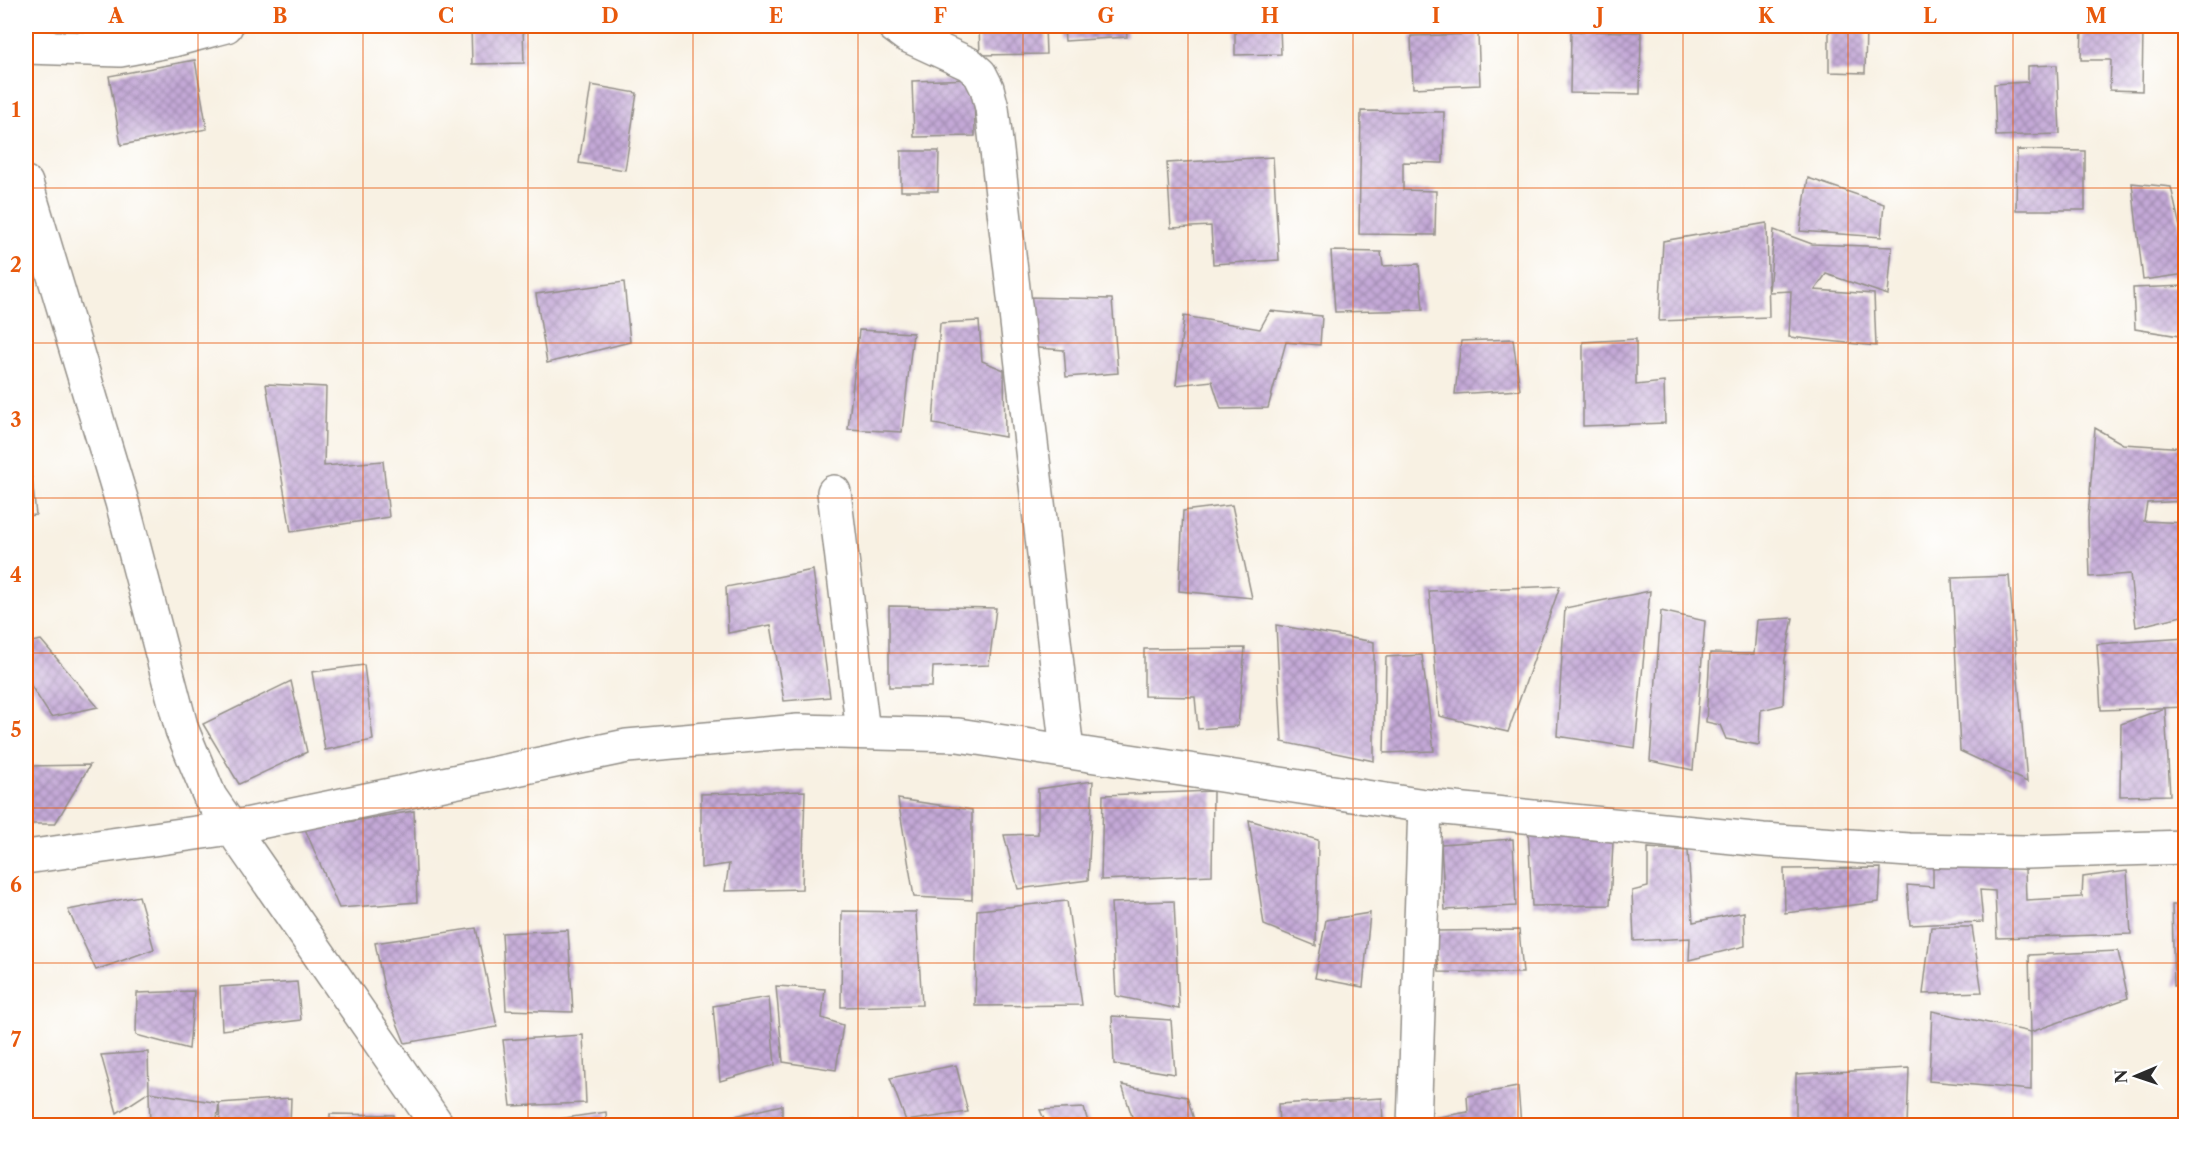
<svg xmlns="http://www.w3.org/2000/svg" width="2211" height="1151" font-family="'Libre Caslon Text',serif">
<style>
.building{fill:url(#building-cross-hatch)}
.lines{fill:none;stroke-linecap:round;stroke-linejoin:round}
.street-casing{stroke:#928e87;stroke-width:36}
.street{stroke:#fff;stroke-width:33}
.grid{fill:none;stroke:#e8590c;stroke-width:1.5;stroke-opacity:0.55}
.neatline{fill:none;stroke:#e8590c;stroke-width:2}
.grid-label{font-size:20px;text-anchor:middle;font-weight:bold;fill:#e8590c}
</style>
<defs>
<pattern id="building-cross-hatch" width="8" height="8" patternUnits="userSpaceOnUse" patternTransform="scale(1.5)"><rect width="8" height="8" fill="#c4a9d7"/><path d="M0 0l8 8M0 8l8-8" fill="none" stroke="#9f8aaf"/></pattern>
</defs>
<rect width="100%" height="100%" fill="#fff"/>
<filter id="ink" filterUnits="userSpaceOnUse"><feTurbulence type="fractalNoise" baseFrequency=".0167" numOctaves="2"/><feDisplacementMap in="SourceGraphic" scale="12" xChannelSelector="R" yChannelSelector="G"/><feConvolveMatrix kernelMatrix="1 2 1 2 8 2 1 2 1" color-interpolation-filters="sRGB"/></filter>
<filter id="wash" filterUnits="userSpaceOnUse"><feTurbulence type="fractalNoise" baseFrequency=".008" numOctaves="4" result="noise"/><feDisplacementMap in="SourceGraphic" scale="24" xChannelSelector="R" yChannelSelector="G"/><feGaussianBlur stdDeviation="1.35" result="paint"/><feColorMatrix in="noise" values="0 0 0 0 0 0 0 0 0 0 0 0 0 0 0 0 0 1.4 0 .05"/><feComposite in="paint" operator="in"/></filter>
<g filter="url(#wash)">
<rect width="100%" height="100%" fill="#f8f1e3"/>
<g id="blocks">
<g class="building">
<path d="M63,26H142L143,33L65,41Z"/>
<path d="M471,26H523L524,63L472,64Z"/>
<path d="M979,26H1045L1046,54L980,55Z"/>
<path d="M1064,26H1126L1127,37L1065,41Z"/>
<path d="M1235,26H1280L1281,54L1235,55Z"/>
<path d="M1829,26H1866L1865,73L1829,72Z"/>
<path d="M2082,28L2143,29L2142,91L2110,90L2111,60H2081Z"/>
<path d="M1571,31L1641,32L1640,94L1570,93Z"/>
<path d="M1478,34L1480,85L1413,88L1411,36Z"/>
<path d="M195,60L207,129L121,145L109,76Z"/>
<path d="M2057,65L2060,134L1996,136L1994,84L2028,82V66Z"/>
<path d="M974,79L975,136L914,137L912,81Z"/>
<path d="M591,85L637,93L625,170L579,163Z"/>
<path d="M1361,111L1444,112L1443,163L1403,162V190L1436,191L1435,235L1359,234Z"/>
<path d="M2017,150L2085,151V210H2016Z"/>
<path d="M901,151H939L938,191H901Z"/>
<path d="M1273,157L1279,260L1213,264L1211,226L1171,228L1167,163Z"/>
<path d="M1808,178L1884,204L1881,237L1800,231Z"/>
<path d="M2132,183L2171,187L2180,227L2186,228V274L2143,280Z"/>
<path d="M1767,223L1769,317L1659,321L1663,241Z"/>
<path d="M1774,230L1812,244L1892,247L1888,295L1826,274L1815,290L1874,294L1876,346L1789,337L1791,291L1769,292Z"/>
<path d="M1331,251L1381,252L1383,266L1419,264L1423,310L1335,312Z"/>
<path d="M624,282L630,342L547,363L536,294Z"/>
<path d="M2186,286V337L2135,329L2133,288Z"/>
<path d="M1025,297L1112,299L1118,373L1066,377L1064,350L1026,347Z"/>
<path d="M1270,311L1322,316L1320,345L1286,342L1268,408L1221,409L1212,381L1176,385L1184,316L1260,329Z"/>
<path d="M979,321L982,361L1004,370L1005,437L933,424L940,323Z"/>
<path d="M859,330L913,333L902,432L848,429Z"/>
<path d="M1513,339L1520,390L1455,394L1461,341Z"/>
<path d="M1636,339V385L1664,382L1665,423L1583,426V342Z"/>
<path d="M266,384L326,387L324,466L383,461L389,517L291,532Z"/>
<path d="M2095,428L2123,444L2186,448V501L2147,503L2144,521L2186,523V615L2136,627L2130,574L2090,577L2088,518Z"/>
<path d="M26,476L32,478L36,515L26,516Z"/>
<path d="M1232,505L1252,598L1179,591L1183,511Z"/>
<path d="M813,570L830,697L784,701L771,625L728,633L726,587Z"/>
<path d="M2009,576L2027,782L1960,751L1952,578Z"/>
<path d="M1560,586L1508,732L1439,716L1429,591Z"/>
<path d="M1650,591L1635,748L1557,736L1565,608Z"/>
<path d="M889,606L996,608L989,665L933,667L932,687H889Z"/>
<path d="M1661,611L1705,621L1693,770L1650,761Z"/>
<path d="M1793,618L1785,659L1783,705L1761,710L1759,745L1726,739L1720,725L1706,722L1710,653L1754,654L1757,620Z"/>
<path d="M1276,625L1374,642V761L1282,742Z"/>
<path d="M2186,638V707L2101,710L2097,644Z"/>
<path d="M41,640L98,707L51,717L26,678V643Z"/>
<path d="M1245,648L1238,726L1198,729L1195,697L1144,696V649Z"/>
<path d="M1422,655L1434,751L1384,753L1386,657Z"/>
<path d="M364,665L373,740L325,750L312,672Z"/>
<path d="M291,681L307,752L239,784L203,724Z"/>
<path d="M2165,708L2170,795L2120,796L2121,724Z"/>
<path d="M90,765L55,824H26V766Z"/>
<path d="M1093,781L1088,880L1018,889L1004,835L1038,834V789Z"/>
<path d="M805,791L802,889L725,891L729,864L701,868V794Z"/>
<path d="M1213,791L1212,875L1101,880L1103,795Z"/>
<path d="M898,799L972,810V900L914,897Z"/>
<path d="M414,811L417,902L339,908L305,829Z"/>
<path d="M1249,820L1318,840L1316,946L1264,925Z"/>
<path d="M1528,828L1613,842L1610,905L1532,906Z"/>
<path d="M1513,839L1516,906L1445,910L1441,844Z"/>
<path d="M1648,848L1688,851L1693,922L1744,912L1745,946L1689,960L1690,938L1634,941L1632,891L1648,887Z"/>
<path d="M1933,850L1994,865L2025,869L2026,900L2082,897L2083,877L2127,871L2131,934L1997,938L1995,891L1980,890L1983,922L1910,925L1907,885L1933,887Z"/>
<path d="M1881,868L1879,902L1785,913L1784,869Z"/>
<path d="M139,896L154,949L96,970L68,910Z"/>
<path d="M1067,901L1082,1005L975,1006L977,910Z"/>
<path d="M1174,901L1179,1009L1116,996L1111,903Z"/>
<path d="M2172,905H2186V984L2174,986Z"/>
<path d="M842,911L916,912L922,1005L841,1007Z"/>
<path d="M1370,913L1363,987L1315,978L1326,920Z"/>
<path d="M1931,927H1972L1982,992L1923,994Z"/>
<path d="M476,928L497,1027L405,1043L385,993L375,943Z"/>
<path d="M568,930L573,1012L506,1010L502,933Z"/>
<path d="M1519,930L1523,973L1439,972L1435,931Z"/>
<path d="M2118,951L2128,998L2031,1032L2029,955Z"/>
<path d="M297,982L301,1020L222,1030L220,987Z"/>
<path d="M776,986L825,989L822,1018L843,1025L836,1070L783,1062Z"/>
<path d="M194,991L189,1049L136,1035L137,993Z"/>
<path d="M769,997L775,1065L720,1081L713,1006Z"/>
<path d="M1932,1011L2031,1032V1090L1929,1081Z"/>
<path d="M1112,1016L1171,1020L1175,1074L1114,1064Z"/>
<path d="M583,1035L586,1103L511,1106L503,1040Z"/>
<path d="M148,1052L149,1092L219,1103L291,1098L290,1126H220L219,1103L216,1126H150L149,1092L117,1113L101,1055Z"/>
<path d="M956,1065L968,1112L906,1121L890,1078Z"/>
<path d="M1909,1068L1907,1126H1796V1074Z"/>
<path d="M1122,1085L1187,1097L1196,1126H1135Z"/>
<path d="M1518,1087L1521,1126H1433L1432,1118L1468,1112L1467,1096Z"/>
<path d="M1382,1098L1383,1126H1279L1278,1104Z"/>
<path d="M782,1105V1126H697V1125Z"/>
<path d="M1084,1108L1089,1126H1047L1040,1110Z"/>
<path d="M606,1112L607,1126H524V1124Z"/>
<path d="M330,1114L394,1115V1126H330Z"/>
<path d="M855,1119L856,1126H822V1124Z"/>
</g>
</g>
</g>
<g filter="url(#ink)">
<use href="#blocks" fill-opacity="0" stroke="#928e87" stroke-width="1.5"/>
<g class="lines">
<g class="street-casing">
<g id="street">
<path d="M894,26L906,35L969,64L980,74L987,88L992,108L1067,751"/>
<path d="M26,47L120,50L173,40L226,26"/>
<path d="M26,183L122,502L182,730L210,797L438,1126"/>
<path d="M834,492L863,732"/>
<path d="M26,857L231,828L627,746L798,731L958,735L1425,806L1763,840L1909,850L2026,852L2186,847"/>
<path d="M1414,1126L1425,806"/>
</g>
</g>
<use href="#street" class="street"/>
</g>
</g>
<path class="grid" d="M198,26V1126M363,26V1126M528,26V1126M693,26V1126M858,26V1126M1023,26V1126M1188,26V1126M1353,26V1126M1518,26V1126M1683,26V1126M1848,26V1126M2013,26V1126M26,188H2186M26,343H2186M26,498H2186M26,653H2186M26,808H2186M26,963H2186"/>
<rect width="2211" height="1151" fill="none" stroke="#fff" stroke-width="66"/>
<g transform="translate(2136 1076) rotate(268)" stroke="#ffffff" stroke-width="4.5" paint-order="stroke">
<path d="M0-4.5L10 22L0 15L-10 22Z" fill="#2b2b2b"/>
<text y="-9" font-size="16" font-weight="bold" text-anchor="middle" fill="#2b2b2b">N</text>
</g>
<rect x="33" y="33" width="2145" height="1085" class="neatline"/>
<g class="grid-label">
<text x="116" y="23">A</text>
<text x="280" y="23">B</text>
<text x="446" y="23">C</text>
<text x="610" y="23">D</text>
<text x="776" y="23">E</text>
<text x="940" y="23">F</text>
<text x="1106" y="23">G</text>
<text x="1270" y="23">H</text>
<text x="1436" y="23">I</text>
<text x="1600" y="23">J</text>
<text x="1766" y="23">K</text>
<text x="1930" y="23">L</text>
<text x="2096" y="23">M</text>
<text x="16" y="117">1</text>
<text x="16" y="272">2</text>
<text x="16" y="427">3</text>
<text x="16" y="582">4</text>
<text x="16" y="737">5</text>
<text x="16" y="892">6</text>
<text x="16" y="1047">7</text>
</g>
</svg>
